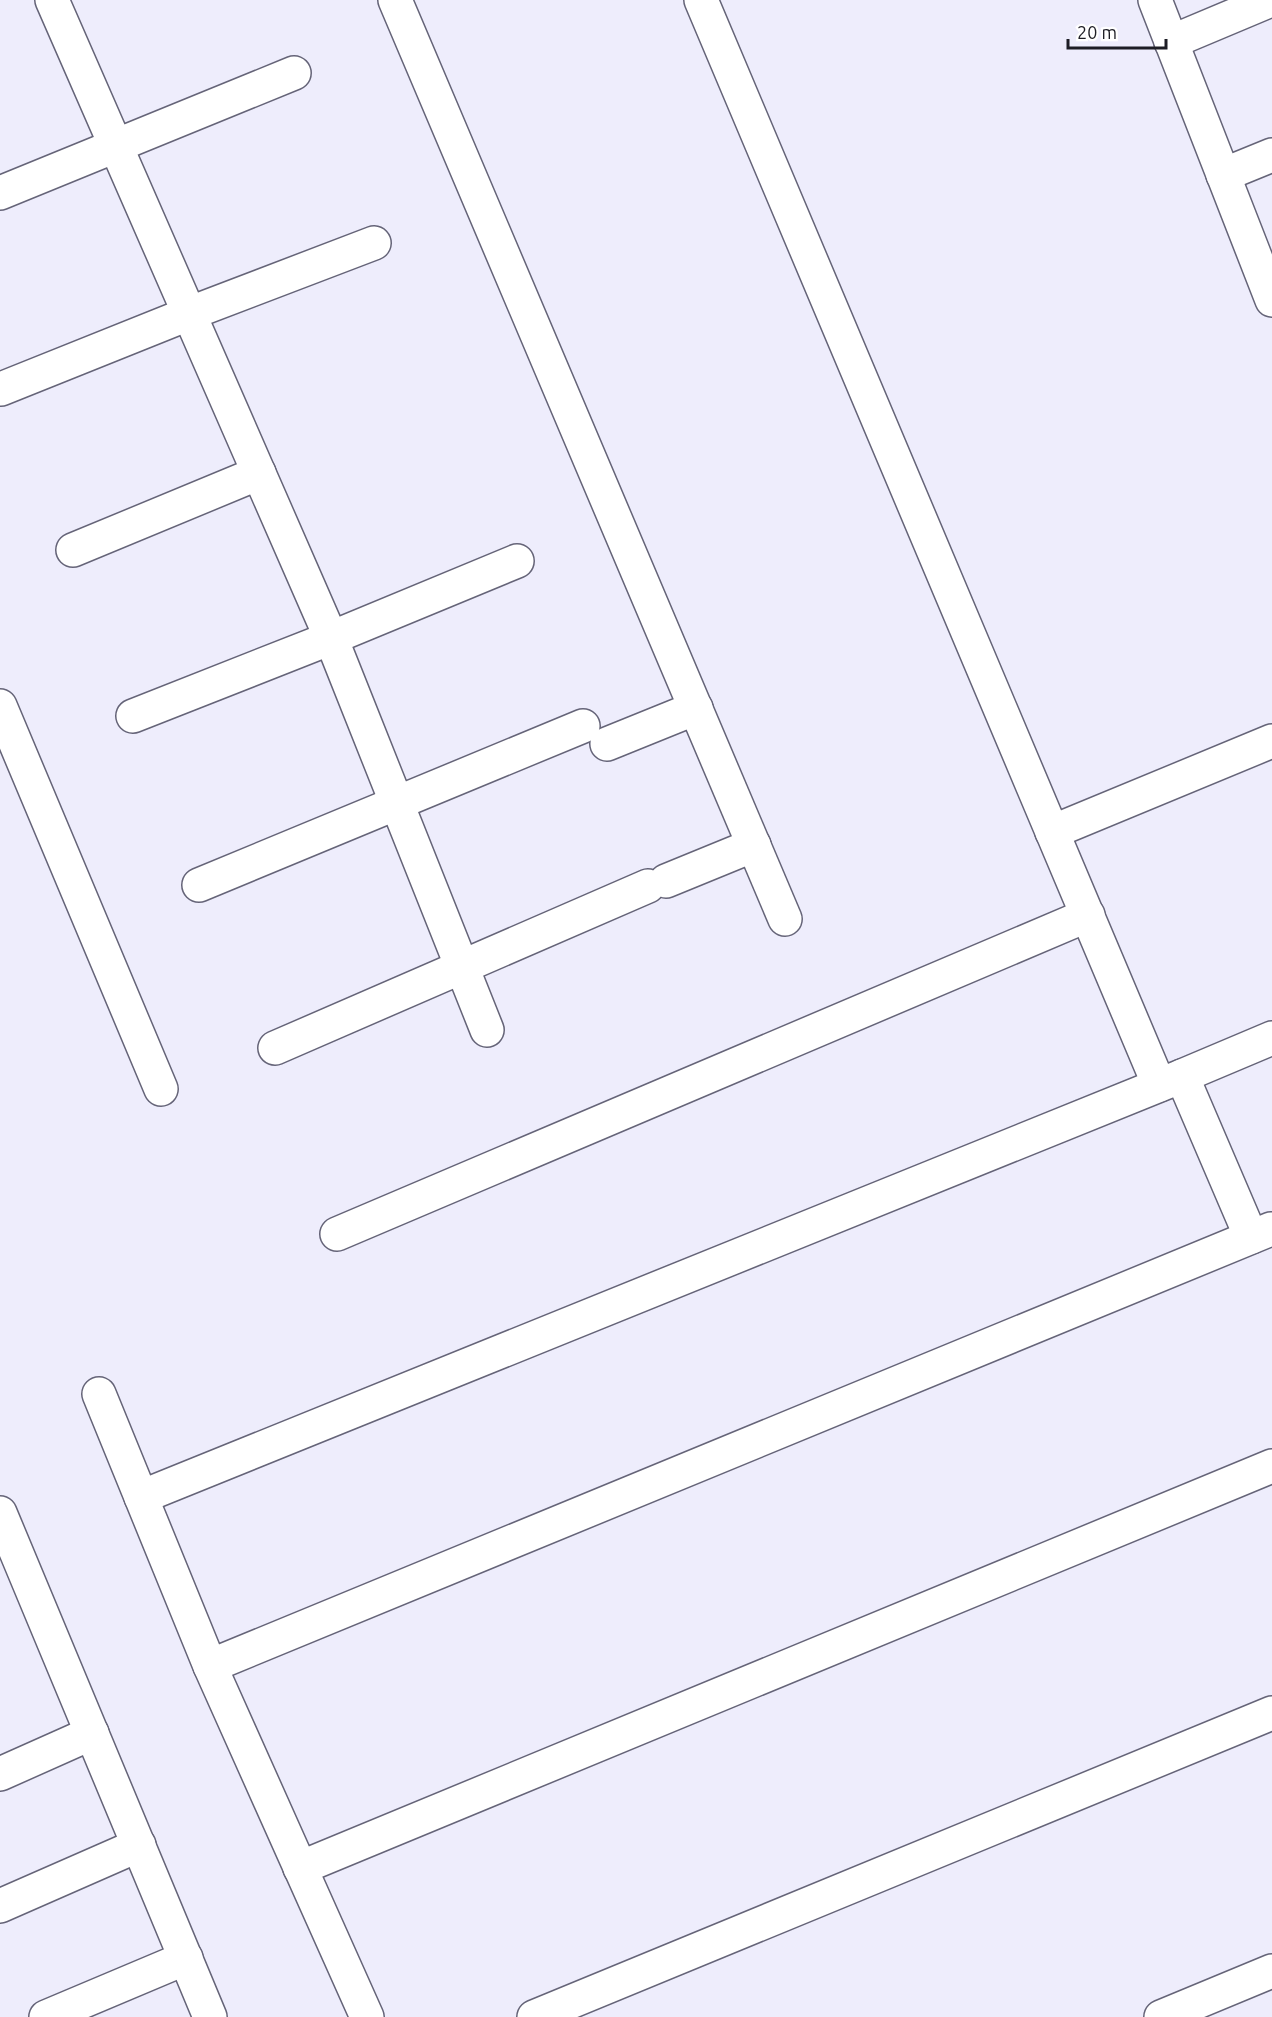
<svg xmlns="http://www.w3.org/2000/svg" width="1272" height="2017" font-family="Ubuntu,sans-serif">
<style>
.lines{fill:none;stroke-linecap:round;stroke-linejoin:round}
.minor-casing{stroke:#656478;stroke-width:36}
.minor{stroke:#fff;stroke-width:33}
</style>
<rect width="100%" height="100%" fill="#eeedfc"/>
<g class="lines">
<g class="minor-casing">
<g id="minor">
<path d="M52,0L331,638L487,1030"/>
<path d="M395,0L785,919"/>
<path d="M701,0L1159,1085"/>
<path d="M1155,0L1272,300"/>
<path d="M1171,42L1271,0"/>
<path d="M1223,175L1272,155"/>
<path d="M0,193L294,73"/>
<path d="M1,389L188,314L374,243"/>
<path d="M73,550L259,473"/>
<path d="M0,706L161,1089"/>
<path d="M133,716L331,638L517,561"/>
<path d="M607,744L696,708"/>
<path d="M1052,832L1272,741"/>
<path d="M666,881L754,845"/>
<path d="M199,885L583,726"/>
<path d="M275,1048L648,886"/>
<path d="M1182,1076L1272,1038"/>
<path d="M337,1234L1088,915"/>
<path d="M99,1394L210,1666L367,2017"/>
<path d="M141,1497L1182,1076L1251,1237"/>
<path d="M0,1513L210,2017"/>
<path d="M210,1666L1271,1229"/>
<path d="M0,1774L92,1733"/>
<path d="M300,1868L1272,1466"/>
<path d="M0,1906L139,1845"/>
<path d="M46,2017L186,1958"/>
<path d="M534,2017L1272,1713"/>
<path d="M1161,2017L1272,1971"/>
</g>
</g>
<use href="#minor" class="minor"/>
</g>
<path d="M1068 39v9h98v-9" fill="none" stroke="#1d1d25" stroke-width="3"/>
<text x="1077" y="39" font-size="18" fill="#1d1d25" stroke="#ffffff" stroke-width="4.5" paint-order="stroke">20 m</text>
</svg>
